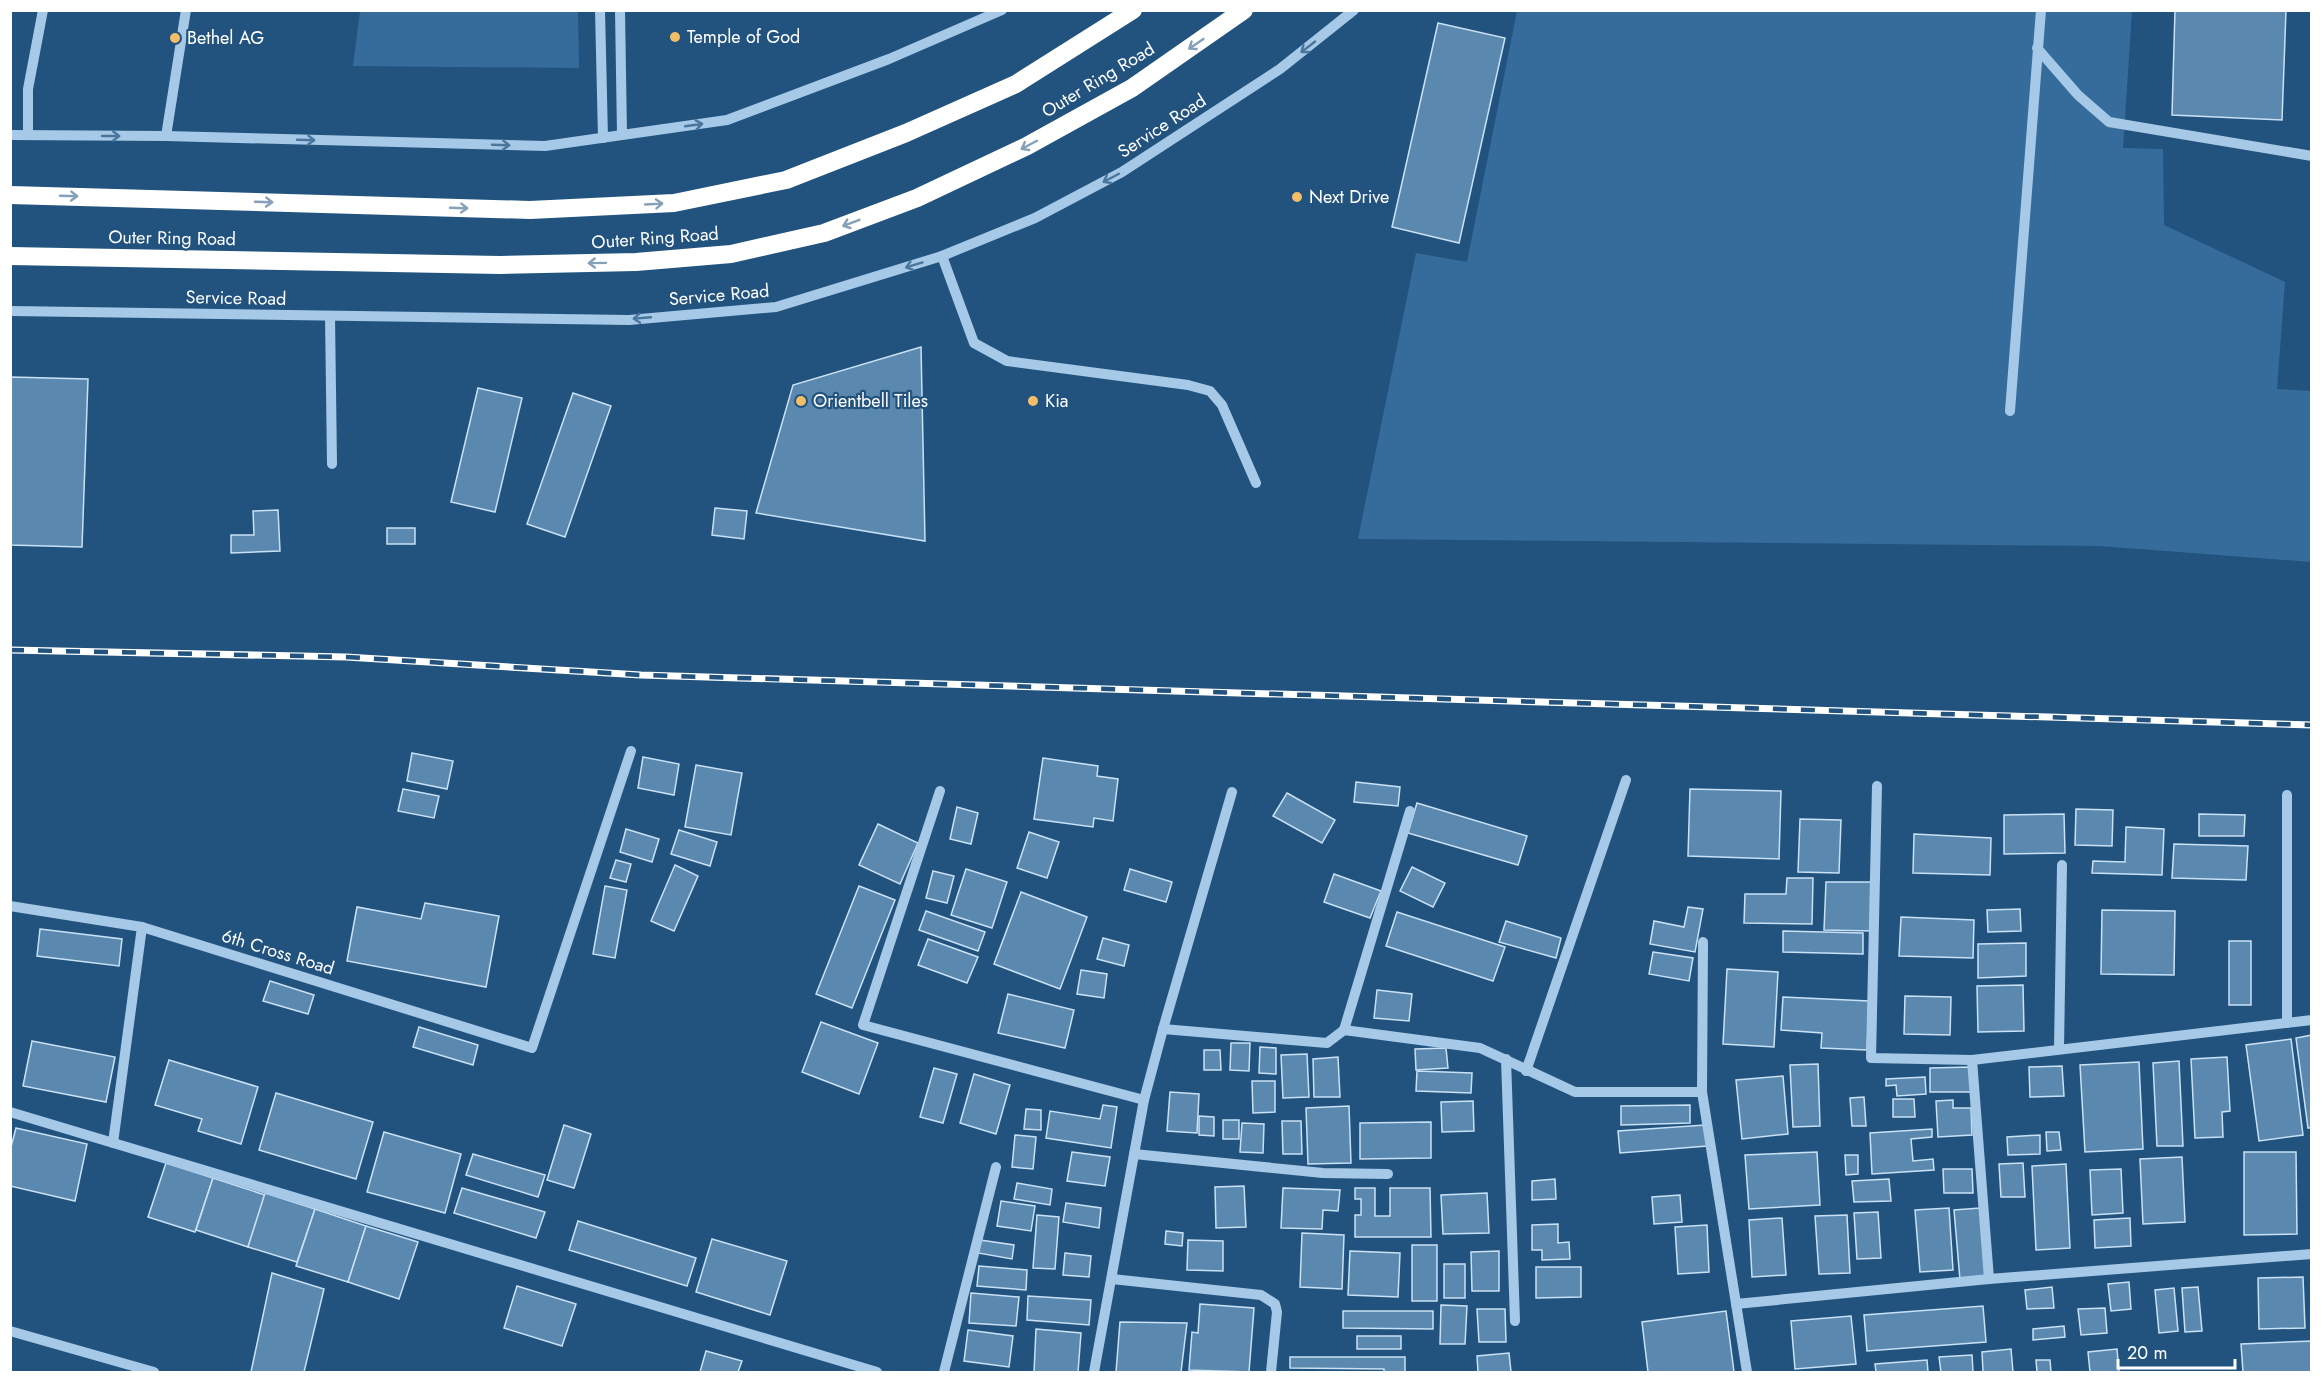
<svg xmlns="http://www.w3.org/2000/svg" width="2322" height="1383" font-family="Jost,sans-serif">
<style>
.green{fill:#356c9c}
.building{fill:#5a88af;stroke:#c9e1f5;stroke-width:1.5}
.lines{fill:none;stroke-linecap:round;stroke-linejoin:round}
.minor{stroke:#a6c9e7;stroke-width:10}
.highway{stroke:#fff;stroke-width:18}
.rail-casing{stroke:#fff;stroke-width:7}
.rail{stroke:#22537e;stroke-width:4.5;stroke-dasharray:14;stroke-linecap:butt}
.oneway{stroke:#85a0b8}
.oneway2{stroke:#4a769e}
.poi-dot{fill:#f3be68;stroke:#22537e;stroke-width:2}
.labels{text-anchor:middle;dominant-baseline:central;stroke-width:4.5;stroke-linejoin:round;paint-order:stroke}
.poi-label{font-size:18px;fill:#fff;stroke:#22537e;text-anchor:start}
.street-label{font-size:18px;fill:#fff;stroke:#22537e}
</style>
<rect width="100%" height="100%" fill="#22537e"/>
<g class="green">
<path d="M360,11H578L579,68L353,66Z"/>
<path d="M1517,11H2132L2123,148L2163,149L2164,225L2285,282L2277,389L2311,391V562L2099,546L1358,539L1416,253L1467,262Z"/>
</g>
<g class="building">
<path d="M2175,10H2286L2282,120L2172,115Z"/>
<path d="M1438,23L1505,38L1459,243L1392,227Z"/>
<path d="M921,347L925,541L756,513L793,385Z"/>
<path d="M10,377L88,379L82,547L10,545Z"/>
<path d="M478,388L522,398L495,512L451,502Z"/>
<path d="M573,393L611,406L565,537L527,524Z"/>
<path d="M715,508L747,511L744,539L712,535Z"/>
<path d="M278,510L280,551L231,553V535H254L253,511Z"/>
<rect x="387" y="528" width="28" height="16"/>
<path d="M412,753L453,761L447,789L407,781Z"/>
<path d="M643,757L679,764L674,795L638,788Z"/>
<path d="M1043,758L1098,766L1097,776L1118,779L1113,821L1094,818L1093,827L1034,819Z"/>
<path d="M696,765L742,773L731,835L685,827Z"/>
<path d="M1356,782L1400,787L1398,806L1354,802Z"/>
<path d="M403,789L439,796L434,818L398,811Z"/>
<path d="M1690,789L1781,791L1779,859L1688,856Z"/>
<path d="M1287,793L1335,820L1322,843L1273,816Z"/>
<path d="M1417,803L1527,836L1518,865L1408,833Z"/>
<path d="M957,807L978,813L971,844L950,839Z"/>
<path d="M2076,809L2113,810L2112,846L2075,845Z"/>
<path d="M2064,814L2065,853L2004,854V815Z"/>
<path d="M2199,814L2245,815L2244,836H2199Z"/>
<path d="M1800,819L1841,820L1839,873L1798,872Z"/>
<path d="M878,824L918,843L900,884L859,865Z"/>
<path d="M2126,827L2164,829L2162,875L2092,873L2093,861L2125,862Z"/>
<path d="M626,829L659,839L652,862L620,852Z"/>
<path d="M679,830L717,842L710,866L671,854Z"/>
<path d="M1029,832L1059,842L1047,878L1017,868Z"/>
<path d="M1914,834L1991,838L1990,875L1913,873Z"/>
<path d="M2174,844L2248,846L2246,880L2172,878Z"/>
<path d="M616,860L631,864L626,882L610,878Z"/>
<path d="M675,865L698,876L674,931L651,921Z"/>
<path d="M1412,867L1445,883L1433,907L1400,891Z"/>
<path d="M966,869L1007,882L992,928L951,915Z"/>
<path d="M1130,869L1172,882L1166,902L1124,890Z"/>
<path d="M933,871L954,876L947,903L926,898Z"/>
<path d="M1334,874L1381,891L1370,918L1324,902Z"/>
<path d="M1787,878H1813L1812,924L1744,923L1745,894H1786Z"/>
<path d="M1826,882H1874L1873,931L1824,930Z"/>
<path d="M605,886L627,890L615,958L593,954Z"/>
<path d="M859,886L895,900L852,1008L816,994Z"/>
<path d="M1021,892L1087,917L1060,989L994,964Z"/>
<path d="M425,903L499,916L486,987L347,961L357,907L421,919Z"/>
<path d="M1688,907L1703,909L1695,952L1650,944L1654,921L1684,927Z"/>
<path d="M2020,909L2021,931L1988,932L1987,910Z"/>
<path d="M2102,910L2175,911L2174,975L2101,974Z"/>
<path d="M926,911L985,932L978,951L919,930Z"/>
<path d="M1397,912L1505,947L1493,981L1386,946Z"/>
<path d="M1901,917L1974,920L1973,958L1899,956Z"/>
<path d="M1506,921L1561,938L1556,958L1499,942Z"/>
<path d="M40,929L122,939L119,966L37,956Z"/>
<path d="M1783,931L1863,933V954L1783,952Z"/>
<path d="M1103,938L1129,945L1124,966L1097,959Z"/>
<path d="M928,939L978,957L967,983L918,965Z"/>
<rect x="2229" y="941" width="22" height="64"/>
<path d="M2026,943V976L1978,978V944Z"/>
<path d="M1653,952L1693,958L1689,981L1649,974Z"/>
<path d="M1727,969L1778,972L1774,1047L1723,1044Z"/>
<path d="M1081,970L1107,974L1104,998L1077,994Z"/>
<path d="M270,981L314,995L308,1014L263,1001Z"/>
<path d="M2023,985L2024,1031L1978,1032L1977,986Z"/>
<path d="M1377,990L1412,994L1409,1021L1374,1018Z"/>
<path d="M1008,994L1074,1010L1065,1048L998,1033Z"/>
<path d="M1905,996L1951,997L1950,1035L1904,1034Z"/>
<path d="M1783,997L1869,1001L1867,1050L1821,1048L1822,1033L1781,1030Z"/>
<path d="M821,1022L878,1043L859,1094L802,1072Z"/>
<path d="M419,1027L478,1045L473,1065L413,1047Z"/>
<path d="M2312,1035V1128H2308L2296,1038Z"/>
<path d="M2291,1039L2303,1135L2259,1141L2246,1045Z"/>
<path d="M32,1041L115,1057L106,1102L23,1086Z"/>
<path d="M1231,1043H1250L1249,1071L1230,1070Z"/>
<path d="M1260,1047L1276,1048V1074L1259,1073Z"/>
<path d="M1446,1048L1448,1068L1416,1070L1415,1049Z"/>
<path d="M1204,1050H1220L1221,1070H1204Z"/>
<path d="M1307,1054L1309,1097L1283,1098L1281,1055Z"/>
<path d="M1338,1057L1340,1097H1314L1313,1059Z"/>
<path d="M2227,1057L2230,1111L2222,1112L2223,1137L2195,1138L2191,1059Z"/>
<path d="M169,1060L258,1087L241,1144L198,1131L202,1119L155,1105Z"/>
<path d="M2179,1061L2183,1146H2157L2153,1063Z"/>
<path d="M2139,1062L2143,1149L2085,1152L2080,1065Z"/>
<path d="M1818,1064L1820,1126L1793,1127L1790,1065Z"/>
<path d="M2062,1066L2064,1096L2030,1097L2029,1067Z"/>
<path d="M1970,1067L1971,1092H1930V1068Z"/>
<path d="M934,1068L957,1074L943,1123L920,1117Z"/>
<path d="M1417,1071L1472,1073L1471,1093L1416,1091Z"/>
<path d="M974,1074L1010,1085L996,1134L960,1123Z"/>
<path d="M1783,1076L1788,1134L1742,1139L1736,1080Z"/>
<path d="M1925,1077L1926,1094L1897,1096L1896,1085L1886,1086V1079Z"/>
<path d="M1252,1081H1275V1112L1253,1113Z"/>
<path d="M1170,1092L1199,1094L1197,1133L1167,1131Z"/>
<path d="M276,1093L373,1122L356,1179L259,1150Z"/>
<path d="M1864,1097L1866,1126H1852L1850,1098Z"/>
<path d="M1893,1099H1914L1915,1117H1893Z"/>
<path d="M1953,1100V1108H1971L1972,1135L1938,1137L1936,1101Z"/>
<path d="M1473,1101L1474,1131L1442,1132L1441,1102Z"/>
<path d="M1103,1105L1117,1107L1111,1148L1046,1138L1050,1111L1100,1119Z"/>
<path d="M1690,1105V1123L1621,1125V1106Z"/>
<path d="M1349,1106L1351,1163L1308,1164L1306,1108Z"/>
<path d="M1026,1109L1041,1110V1130L1024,1129Z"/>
<path d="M1199,1116L1214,1117V1136L1199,1135Z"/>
<rect x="1223" y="1120" width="16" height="19"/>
<path d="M1282,1121H1301L1302,1154H1283Z"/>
<path d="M1431,1122V1158L1360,1159V1123Z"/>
<path d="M1242,1123L1264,1124L1263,1153L1240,1152Z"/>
<path d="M564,1125L591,1134L574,1188L547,1180Z"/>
<path d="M1705,1125L1707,1146L1620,1153L1618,1131Z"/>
<path d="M16,1128L87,1144L75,1201L10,1186V1151Z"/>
<path d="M1932,1129V1137L1911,1139L1913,1161L1933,1159L1934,1170L1872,1174L1870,1133Z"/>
<path d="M384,1132L461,1154L445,1213L367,1192Z"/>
<path d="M2046,1132H2059L2061,1150L2047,1151Z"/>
<path d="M1015,1135L1036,1137L1033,1169L1012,1167Z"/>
<path d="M2040,1135V1154L2008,1155L2007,1137Z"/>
<path d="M1072,1152L1110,1157L1105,1186L1067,1181Z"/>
<path d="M1817,1152L1820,1205L1749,1209L1745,1155Z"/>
<path d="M2244,1152H2296L2297,1234L2244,1235Z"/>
<path d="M473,1154L545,1175L538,1197L466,1175Z"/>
<path d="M1845,1155H1858V1174L1846,1175Z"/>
<path d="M2182,1157L2185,1222L2143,1224L2140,1159Z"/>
<path d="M166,1163L213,1178L195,1232L148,1217Z"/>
<path d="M2023,1163L2025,1197H2001L1999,1164Z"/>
<path d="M2066,1164L2070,1248L2036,1250L2032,1166Z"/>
<path d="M1943,1169H1972L1973,1193H1944Z"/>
<path d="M2121,1169L2123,1213L2092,1215L2090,1170Z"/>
<path d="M213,1178L265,1195L248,1247L196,1230Z"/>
<path d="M1555,1179L1556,1199L1532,1200V1181Z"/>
<path d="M1889,1179L1891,1201L1854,1202L1852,1181Z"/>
<path d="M1017,1183L1052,1189L1050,1205L1014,1199Z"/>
<path d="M1244,1186L1246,1227L1216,1228L1215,1187Z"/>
<path d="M462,1188L545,1212L536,1238L454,1213Z"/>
<path d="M1283,1188L1340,1190L1338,1211L1323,1210L1322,1229L1281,1228Z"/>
<path d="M1355,1188H1375V1216H1390V1188H1430L1431,1237H1355V1215H1361V1199H1355Z"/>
<path d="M265,1193L315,1209L297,1262L248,1247Z"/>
<path d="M1487,1193L1489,1233L1443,1234L1441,1195Z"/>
<path d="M1680,1195L1682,1222L1654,1224L1652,1197Z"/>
<path d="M1001,1201L1035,1206L1031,1231L997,1226Z"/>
<path d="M1066,1203L1101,1208L1099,1228L1063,1222Z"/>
<path d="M1949,1208L1953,1270L1920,1272L1915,1210Z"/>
<path d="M1980,1208L1987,1278L1960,1280L1954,1210Z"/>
<path d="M315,1209L366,1226L348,1282L296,1266Z"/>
<path d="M1878,1212L1881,1258L1857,1259L1854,1213Z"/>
<path d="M1037,1215L1059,1217L1055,1269L1033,1268Z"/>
<path d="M1847,1215L1850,1273L1819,1274L1815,1216Z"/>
<path d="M1782,1218L1786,1275L1752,1277L1749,1220Z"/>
<path d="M2130,1218L2131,1246L2095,1248L2094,1220Z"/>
<path d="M578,1221L696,1258L687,1286L569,1250Z"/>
<path d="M1558,1224V1243L1569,1242L1570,1259L1542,1260V1250H1532V1225Z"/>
<path d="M1707,1225L1709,1272L1678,1274L1675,1227Z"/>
<path d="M366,1226L418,1242L399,1299L348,1282Z"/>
<path d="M1166,1231L1183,1233L1182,1246L1165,1244Z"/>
<path d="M1302,1233L1344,1235L1342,1289L1300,1287Z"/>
<path d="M712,1239L787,1261L770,1315L696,1292Z"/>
<path d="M980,1240L1014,1245L1012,1259L978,1253Z"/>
<path d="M1188,1240L1223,1241V1271L1187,1270Z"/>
<rect x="1412" y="1245" width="25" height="56"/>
<path d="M1350,1251L1400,1253L1398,1297L1348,1295Z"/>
<path d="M1499,1251V1291H1472L1471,1252Z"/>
<path d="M1065,1253L1091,1256L1089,1277L1063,1275Z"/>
<rect x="1444" y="1264" width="21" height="34"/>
<path d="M979,1266L1027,1270L1026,1290L977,1286Z"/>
<path d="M1536,1267H1581V1297L1536,1298Z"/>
<path d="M272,1273L324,1289L304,1372H251Z"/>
<path d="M2303,1277L2305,1328L2259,1329L2258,1278Z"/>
<path d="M2129,1282L2131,1309L2111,1311L2108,1284Z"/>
<path d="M517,1286L576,1304L562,1346L504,1328Z"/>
<path d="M2052,1287L2054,1308L2027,1309L2025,1290Z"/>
<path d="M2198,1287L2202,1331L2185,1332L2182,1288Z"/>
<path d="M2174,1288L2178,1331L2159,1333L2155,1290Z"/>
<path d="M971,1293L1019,1297L1016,1326L969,1323Z"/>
<path d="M1028,1296L1091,1300L1089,1325L1027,1320Z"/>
<path d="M1200,1304L1254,1308L1249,1372L1189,1370L1192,1332L1198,1333Z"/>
<path d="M1441,1305L1467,1306L1465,1344H1440Z"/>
<path d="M1983,1306L1986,1342L1867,1351L1864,1315Z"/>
<path d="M2105,1308L2107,1333L2081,1335L2078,1309Z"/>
<path d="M1477,1309H1505L1506,1342H1479Z"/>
<path d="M1343,1311H1433V1329L1343,1328Z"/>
<path d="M1726,1311L1734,1372H1648L1642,1322Z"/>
<path d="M1851,1316L1856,1364L1795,1369L1791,1321Z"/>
<path d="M1120,1322L1187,1323L1181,1372H1116Z"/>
<path d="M2064,1326L2065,1337L2033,1340V1329Z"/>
<path d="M1036,1329L1081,1333L1078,1372H1034Z"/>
<path d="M968,1330L1013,1336L1009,1367L964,1361Z"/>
<rect x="1357" y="1336" width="44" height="13"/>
<path d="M2312,1341V1372H2243L2241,1344Z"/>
<path d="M2011,1349L2013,1372H1983L1982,1352Z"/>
<path d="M2117,1349L2119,1372H2090L2088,1352Z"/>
<path d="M706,1351L742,1361L738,1372H700Z"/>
<path d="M1509,1353L1511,1372H1478L1477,1356Z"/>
<path d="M1972,1355L1973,1372H1941L1939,1357Z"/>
<path d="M1290,1357H1405V1372H1384V1369L1290,1368Z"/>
<path d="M1927,1360L1928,1372H1876L1875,1364Z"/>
<path d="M2036,1360H2050L2051,1372H2037Z"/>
</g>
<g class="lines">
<g class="minor">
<path d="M600,10L603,138"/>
<path d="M620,10L622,135"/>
<path d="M2037,48L2078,95L2109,122L2312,156"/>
<path d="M10,135L166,136L545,146L727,120L889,59L1002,10"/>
<path d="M28,135V89L43,10"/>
<path d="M166,136L186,10"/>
<path d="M942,256L974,343L1007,361L1188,385L1210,391L1222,405L1256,483"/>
<path d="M10,311L629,320L776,307L942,256L1035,218L1122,172L1280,69L1354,10"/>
<path d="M330,316L332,464"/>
<path d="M2010,411L2041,10"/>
<path d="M1877,786L1871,1058L1972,1060L2312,1020"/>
<path d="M940,791L863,1025L1144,1100"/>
<path d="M10,906L142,927L532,1048L631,751"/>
<path d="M1703,942L1702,1092L1747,1372"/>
<path d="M2287,1023V795"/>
<path d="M1163,1029L1232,792"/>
<path d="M1344,1030L1410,811"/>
<path d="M2059,1049L2062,865"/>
<path d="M1506,1059L1515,1321"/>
<path d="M1526,1071L1626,780"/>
<path d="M10,1112L877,1372"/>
<path d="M113,1143L142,927"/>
<path d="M1134,1154L1323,1173L1388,1174"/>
<path d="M1112,1279L1261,1295L1275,1304L1277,1312L1271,1372"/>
<path d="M1989,1279L2312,1254"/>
<path d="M1736,1304L1989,1279L1972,1060"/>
<path d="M10,1331L154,1372"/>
<path d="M944,1372L996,1167"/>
<path d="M1094,1372L1144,1100L1163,1029L1327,1043L1344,1030L1480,1048L1575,1092H1702"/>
</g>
<g class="highway">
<path d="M10,195L530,210L674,203L786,180L906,133L1016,84L1133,10"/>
<path d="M10,256L500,265L636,262L731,254L824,233L917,198L1027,146L1132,88L1244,10"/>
</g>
<g class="rail-casing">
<path id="rail" d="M10,650L346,657L641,675L2312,725"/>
</g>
<use href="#rail" class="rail"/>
</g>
<defs><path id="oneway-shaft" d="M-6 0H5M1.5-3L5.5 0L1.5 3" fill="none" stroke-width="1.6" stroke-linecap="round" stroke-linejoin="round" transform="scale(1.5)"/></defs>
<g class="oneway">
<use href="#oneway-shaft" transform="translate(1196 44) rotate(146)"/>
<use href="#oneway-shaft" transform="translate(1029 145) rotate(152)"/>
<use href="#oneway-shaft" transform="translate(69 196) rotate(2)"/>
<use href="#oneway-shaft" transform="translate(264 202) rotate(2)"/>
<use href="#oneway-shaft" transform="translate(654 204) rotate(-3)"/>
<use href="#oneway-shaft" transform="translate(459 208) rotate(2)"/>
<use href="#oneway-shaft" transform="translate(851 223) rotate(159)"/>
<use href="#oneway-shaft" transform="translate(597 263) rotate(179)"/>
</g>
<g class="oneway2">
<use href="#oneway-shaft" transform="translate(1308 47) rotate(142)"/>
<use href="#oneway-shaft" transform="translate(694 125) rotate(-8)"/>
<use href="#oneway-shaft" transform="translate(111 136)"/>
<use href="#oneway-shaft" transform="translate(306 140) rotate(2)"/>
<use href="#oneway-shaft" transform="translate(501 145) rotate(2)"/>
<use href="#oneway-shaft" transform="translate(1111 178) rotate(152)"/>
<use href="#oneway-shaft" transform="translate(914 265) rotate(163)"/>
<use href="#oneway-shaft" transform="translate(642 318) rotate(175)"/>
</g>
<g class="poi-dot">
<circle cx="675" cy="37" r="6"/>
<circle cx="175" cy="38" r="6"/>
<circle cx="1297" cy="197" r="6"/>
<circle cx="801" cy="401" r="6"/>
<circle cx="1033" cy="401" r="6"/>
</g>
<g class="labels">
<g class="poi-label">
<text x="687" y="37">Temple of God</text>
<text x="187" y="38">Bethel AG</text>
<text x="1309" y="197">Next Drive</text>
<text x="813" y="401">Orientbell Tiles</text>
<text x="1045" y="401">Kia</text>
</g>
<g class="street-label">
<text transform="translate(1098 80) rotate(-31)">Outer Ring Road</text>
<text transform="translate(1162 126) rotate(-33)">Service Road</text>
<text transform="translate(172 238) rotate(1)">Outer Ring Road</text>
<text transform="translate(655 238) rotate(-4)">Outer Ring Road</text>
<text transform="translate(719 295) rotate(-5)">Service Road</text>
<text transform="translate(236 298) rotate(1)">Service Road</text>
<text transform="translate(278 952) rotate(17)">6th Cross Road</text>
</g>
</g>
<rect width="2322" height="1383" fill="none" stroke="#ffffff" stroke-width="24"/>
<path d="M2118 1359v9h117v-9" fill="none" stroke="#ffffff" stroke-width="3"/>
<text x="2127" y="1359" font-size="18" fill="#ffffff" stroke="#22537e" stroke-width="4.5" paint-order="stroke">20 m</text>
</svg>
